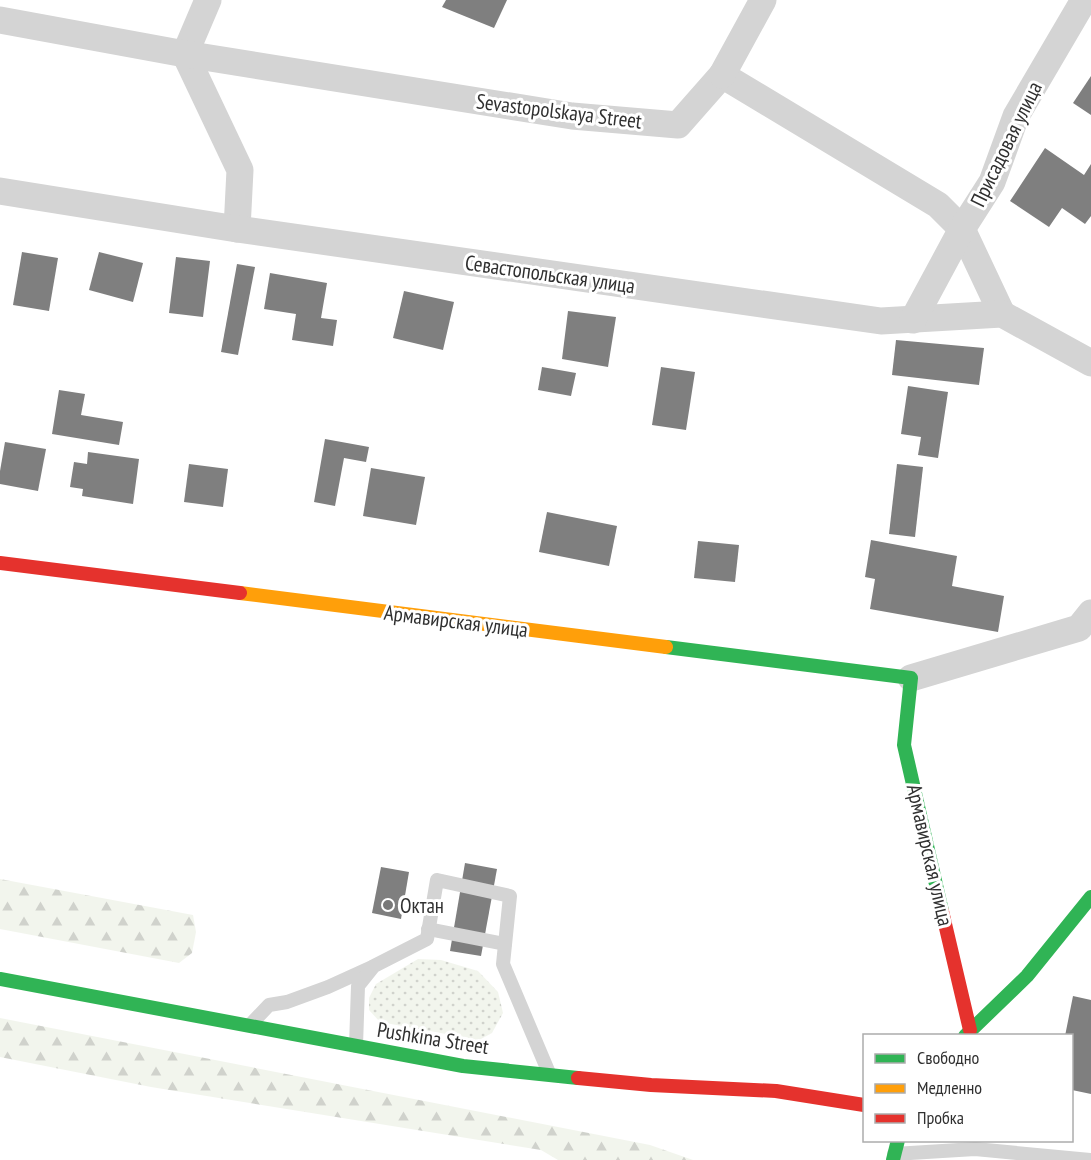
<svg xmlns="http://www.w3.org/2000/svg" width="1091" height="1160" font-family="'PT Sans Narrow',sans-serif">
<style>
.grass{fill:url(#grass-dots)}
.forest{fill:url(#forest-firs)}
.building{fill:#7f7f7f}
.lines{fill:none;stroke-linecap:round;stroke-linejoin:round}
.lane{stroke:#d4d4d4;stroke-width:14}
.street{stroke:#d4d4d4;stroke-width:27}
.fast{stroke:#30b455;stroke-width:14}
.slow{stroke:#ff9f0a;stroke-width:14}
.jam{stroke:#e5322d;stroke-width:14}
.poi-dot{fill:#787878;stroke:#fff;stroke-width:2}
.labels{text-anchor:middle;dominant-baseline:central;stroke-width:6;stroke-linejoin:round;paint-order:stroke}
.street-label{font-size:21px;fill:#303030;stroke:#fff}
.poi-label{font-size:21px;fill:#303030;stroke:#fff;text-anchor:start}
</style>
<defs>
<pattern id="grass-dots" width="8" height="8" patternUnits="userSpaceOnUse" patternTransform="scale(1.5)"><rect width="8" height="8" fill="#f2f5ed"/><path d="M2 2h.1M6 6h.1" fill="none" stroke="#d0d2cc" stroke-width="1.8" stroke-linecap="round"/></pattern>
<pattern id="forest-firs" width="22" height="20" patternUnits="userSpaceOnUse" patternTransform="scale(1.5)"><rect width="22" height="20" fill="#f2f5ed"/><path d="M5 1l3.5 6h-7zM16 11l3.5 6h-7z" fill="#d0d2cc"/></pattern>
</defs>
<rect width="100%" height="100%" fill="#fff"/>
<path class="grass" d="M418,959L441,960L478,971L498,992L503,1013L492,1033L479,1040L380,1022L369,1010V998L376,984Z"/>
<g class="forest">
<path d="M0,879L193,915L196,932L192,953L179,963L0,929Z"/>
<path d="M0,1018L650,1145L693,1160H558L541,1150L151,1087L0,1057Z"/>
</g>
<g class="building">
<path d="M446,0H507L494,28L442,7Z"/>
<path d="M1091,76V115L1073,103Z"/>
<path d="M1045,148L1084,175L1091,164V216L1085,224L1062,208L1049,227L1010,201Z"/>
<path d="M22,252L58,258L49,311L13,305Z"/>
<path d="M99,252L143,263L133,302L89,290Z"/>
<path d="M176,257L210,261L203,317L169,313Z"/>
<path d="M237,264L255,267L238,355L221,352Z"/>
<path d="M270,273L327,283L321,318L337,320L333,346L292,340L296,314L264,309Z"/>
<path d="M404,291L454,302L443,350L393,338Z"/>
<path d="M568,311L616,317L608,367L562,359Z"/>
<path d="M896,340L984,348L979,385L892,375Z"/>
<path d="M542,367L576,373L571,396L538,390Z"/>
<path d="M661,367L695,372L686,430L652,425Z"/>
<path d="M908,386L948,392L938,458L918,455L921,437L901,434Z"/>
<path d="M59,390L85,394L81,415L123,422L119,445L52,434Z"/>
<path d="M325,439L369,447L366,462L344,458L335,506L314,502Z"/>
<path d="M5,442L46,449L38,491L0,484V471Z"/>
<path d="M88,452L139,459L133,504L82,496L83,489L70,487L74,462L87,464Z"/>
<path d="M189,464L228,469L223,507L184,502Z"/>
<path d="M897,464L923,467L915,537L889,534Z"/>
<path d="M371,468L425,477L416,525L363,516Z"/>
<path d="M547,512L617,526L609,566L539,552Z"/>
<path d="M871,540L957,556L952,586L1004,596L998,632L870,609L875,579L865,577Z"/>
<path d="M698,541L739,545L735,582L694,578Z"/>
<path d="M465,863L497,869L481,956L450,951Z"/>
<path d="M381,867L409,872L401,919L372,913Z"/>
<path d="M1073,996L1091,1000V1094L1072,1090V1036H1065Z"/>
</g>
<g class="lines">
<g class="lane">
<path d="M428,929L505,944"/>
<path d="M251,1024L269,1005L287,1002L328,987L372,967"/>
<path d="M356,1046L358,986L374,966L427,939L437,880L510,896L503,964L549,1073"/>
<path d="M894,1154L975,1149L1090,1160"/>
</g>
<g class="street">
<path d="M208,0L185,54L240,170L237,229"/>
<path d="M0,20L185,54L572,116L678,125L722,75L938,205L962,229L1002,314"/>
<path d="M722,75L763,0"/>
<path d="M0,191L237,229L881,321L1002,314L1091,363"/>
<path d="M913,320L962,229L992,182L1016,116L1084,0"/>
<path d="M911,678L1079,628L1091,613"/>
</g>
<g class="fast">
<path d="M666,647L911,678L904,745L942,911"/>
<path d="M0,979L463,1066L578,1078"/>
<path d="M965,1036L1027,976L1091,897"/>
<path d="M893,1160L898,1140"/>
</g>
<path class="slow" d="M240,593L666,647"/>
<g class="jam">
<path d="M0,563L240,593"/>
<path d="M942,911L970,1030"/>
<path d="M578,1078L651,1085L776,1091L864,1105"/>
</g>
</g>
<circle class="poi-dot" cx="388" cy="905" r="6"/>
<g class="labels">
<g class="street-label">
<text transform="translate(559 111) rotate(7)">Sevastopolskaya Street</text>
<text transform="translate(1006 144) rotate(-64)">Присадовая улица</text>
<text transform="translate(550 274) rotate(8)">Севастопольская улица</text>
<text transform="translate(456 621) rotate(7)">Армавирская улица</text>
<text transform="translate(930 855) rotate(77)">Армавирская улица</text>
<text transform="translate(433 1038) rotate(9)">Pushkina Street</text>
</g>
<g class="poi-label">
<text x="400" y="905">Октан</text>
</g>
</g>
<rect x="863" y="1034" width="210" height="108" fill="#ffffff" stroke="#acacac" stroke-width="1.5"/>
<rect x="875" y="1054" width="30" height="9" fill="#30b455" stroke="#acacac" stroke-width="1.5"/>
<text x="917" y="1064" font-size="18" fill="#303030">Свободно</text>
<rect x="875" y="1084" width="30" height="9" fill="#ff9f0a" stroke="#acacac" stroke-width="1.5"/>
<text x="917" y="1094" font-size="18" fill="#303030">Медленно</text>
<rect x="875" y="1114" width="30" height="9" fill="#e5322d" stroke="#acacac" stroke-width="1.5"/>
<text x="917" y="1124" font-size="18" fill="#303030">Пробка</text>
</svg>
